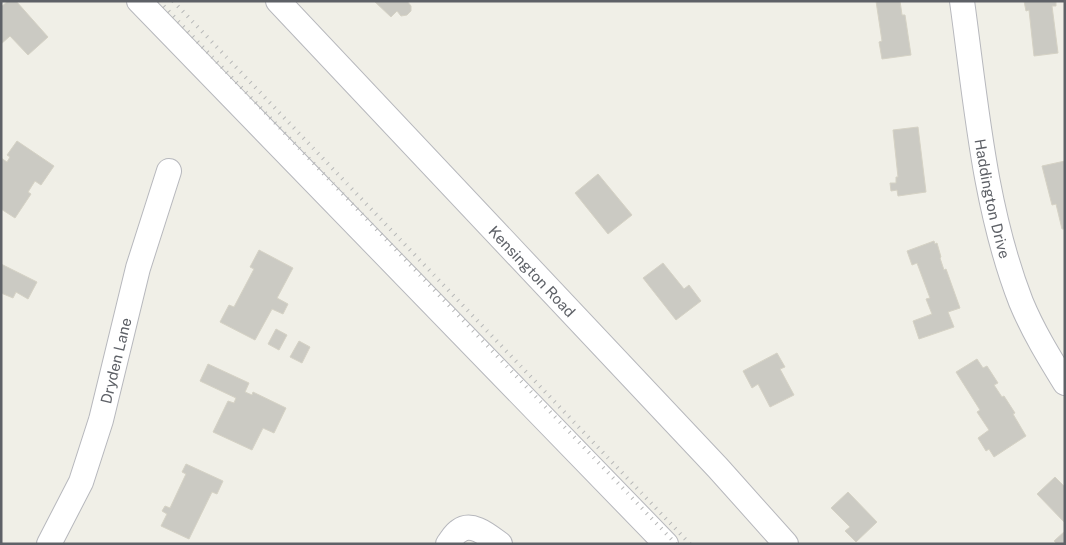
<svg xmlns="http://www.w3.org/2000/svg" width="1066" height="545" font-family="'Public Sans',sans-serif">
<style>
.building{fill:#cbcac3;stroke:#d5d2c5}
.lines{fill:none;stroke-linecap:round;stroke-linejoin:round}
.minor-casing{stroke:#b7b8bd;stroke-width:26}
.minor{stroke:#fff;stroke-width:24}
.rail{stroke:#b7b8b8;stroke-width:4;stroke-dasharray:1 6;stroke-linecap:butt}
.labels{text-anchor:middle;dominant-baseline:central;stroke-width:4;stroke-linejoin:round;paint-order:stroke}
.street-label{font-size:15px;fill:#5e6167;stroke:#fff}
</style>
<rect width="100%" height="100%" fill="#f0efe7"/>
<g class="building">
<path d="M8,1H16L48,37L28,55L10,36L1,44V7Z"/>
<path d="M374,1H407L411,6V11L407,15L401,16L397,11L391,17Z"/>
<path d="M876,1H900L902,15H905L911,55L882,59L879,42L882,41Z"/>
<path d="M1024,1H1056V6H1052L1058,53L1034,56L1029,10L1026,11Z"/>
<path d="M918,127L926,192L898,196L897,190L891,191L890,183H896V177H898L893,130Z"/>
<path d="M17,141L54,166L41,185L35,181L28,192L31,194L15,218L1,209V158L7,162L10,157L7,155Z"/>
<path d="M1065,161V229H1062L1056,204L1052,205L1042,166Z"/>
<path d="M598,174L632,215L608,234L575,193Z"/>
<path d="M934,241L935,244L937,243L941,257L940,258L944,270L946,269L960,308L948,312L954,327L919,339L913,321L932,314L926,299L930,298L917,263L912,265L907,251Z"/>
<path d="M259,250L293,268L277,298L288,304L283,314L272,309L255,340L220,322L229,305L234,307L254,269L250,267Z"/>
<path d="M663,263L684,289L689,285L701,301L676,320L643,278Z"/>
<path d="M1,264L37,282L28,299L16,292L13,298L1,293Z"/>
<path d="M276,329L287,335L279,350L268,344Z"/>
<path d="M299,341L310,347L302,363L290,357Z"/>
<path d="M777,353L785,367L780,369L794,395L770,407L758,384L752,388L743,371Z"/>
<path d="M977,359L983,368L987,366L998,383L994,385L1002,397L1004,396L1015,413L1013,414L1026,436L994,457L989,449L986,451L978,438L989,430L977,412L980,410L956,372Z"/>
<path d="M208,364L249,383L245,392L252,395L253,392L286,408L274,433L263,428L252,450L213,432L228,401L234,403L236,398L200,381Z"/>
<path d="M186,464L223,481L217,494L212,492L189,539L161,526L167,514L162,511L165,506L170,508L186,474L182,472Z"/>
<path d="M1055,477L1065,487V523L1037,494Z"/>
<path d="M848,492L877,522L856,542L845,531L850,527L831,508Z"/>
<path d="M1065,531V544H1057L1054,541Z"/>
</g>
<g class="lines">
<g class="minor-casing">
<g id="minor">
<path d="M139,1L666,544"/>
<path id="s1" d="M278,1L718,468L786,544"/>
<path id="s2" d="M962,1C976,102 984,207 1021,302C1033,331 1049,357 1065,383"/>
<path id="s3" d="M49,544L81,482L101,420L138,268L169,171"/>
<path d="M448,544C451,540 455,533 459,531C472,521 489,536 500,544"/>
</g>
</g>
<use href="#minor" class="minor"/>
<g class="rail">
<path d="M159,1L676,544"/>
<path d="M173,1L690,544"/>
</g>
</g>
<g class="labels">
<g class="street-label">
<text stroke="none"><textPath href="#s2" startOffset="200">Haddington Drive</textPath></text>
<text stroke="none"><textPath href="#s1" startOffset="371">Kensington Road</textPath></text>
<text stroke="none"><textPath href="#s3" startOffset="196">Dryden Lane</textPath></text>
</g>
</g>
<rect width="1066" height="545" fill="none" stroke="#5e6167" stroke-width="5"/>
</svg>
